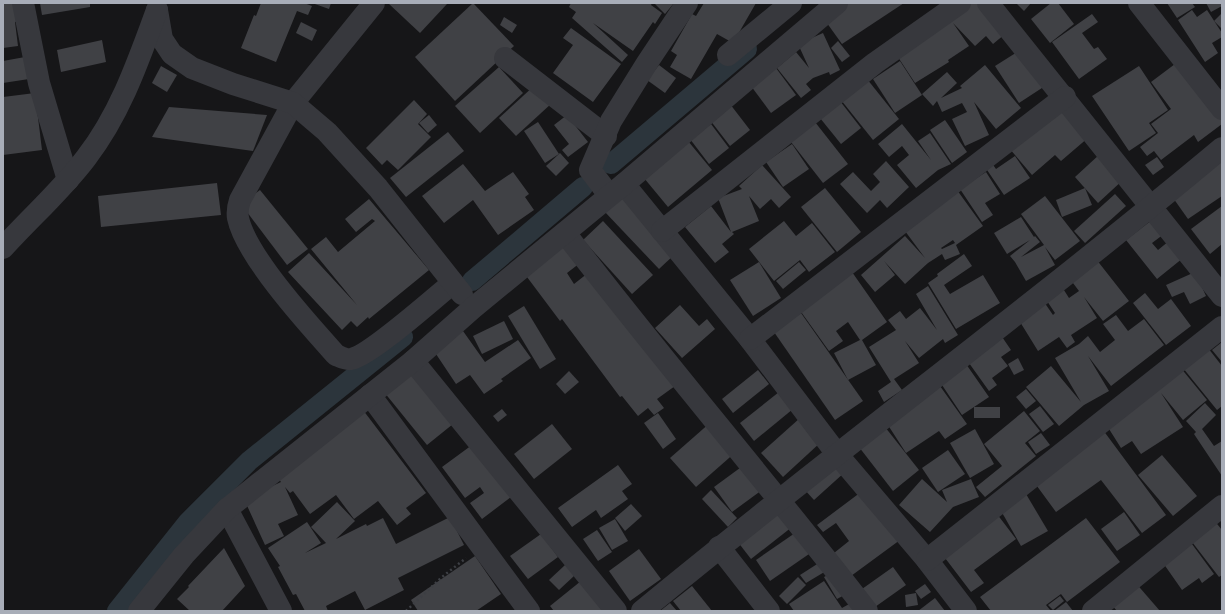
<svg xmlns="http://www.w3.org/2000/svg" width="1225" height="614" font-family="Overpass,sans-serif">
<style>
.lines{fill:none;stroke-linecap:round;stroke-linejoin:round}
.canal{stroke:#2c353c;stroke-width:20}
.building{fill:#404145;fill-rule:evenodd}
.path{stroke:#3d3f44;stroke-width:2.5;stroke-dasharray:2 3;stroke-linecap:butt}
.street{stroke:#37383d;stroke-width:22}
</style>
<rect width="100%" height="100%" fill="#161618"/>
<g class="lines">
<g class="canal">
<path d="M611,164L747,49"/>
<path d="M472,281L583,187"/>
<path d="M117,611L188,522L249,461L403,337"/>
</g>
</g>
<g class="building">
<path d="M3,3H16L19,21L15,22L18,46L3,48Z"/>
<path d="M40,3H90V7L42,15Z"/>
<path d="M261,3H304L312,6L308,15L297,11L276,62L241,48L254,15L256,16Z"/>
<path d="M312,3H331L329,9Z"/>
<path d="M388,3H445L447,4L420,33Z"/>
<path d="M473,3L514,46L455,101L415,57Z"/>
<path d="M571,3H652L651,5L662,13L655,24L653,22L633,51L593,23L628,55L622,62L572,18L576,12L569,7Z"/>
<path d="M654,3H674L665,14Z"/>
<path d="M704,3H756L733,43L717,34L691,79L670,67L677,55L671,51L692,14L696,16Z"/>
<path d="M848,3H904L842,44L824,19Z"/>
<path d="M968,3H977L1005,34L993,44L986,36L975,46L953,23L969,46L948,60L949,62L915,83L896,54Z"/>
<path d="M1016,3H1031L1024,11Z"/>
<path d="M1051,3H1058L1074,24L1050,43L1031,19Z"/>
<path d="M1167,3H1192L1195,7L1177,18Z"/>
<path d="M1206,3H1222V6L1211,12Z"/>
<path d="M1192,10L1197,17L1207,10L1222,33V37L1212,43L1218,53L1205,62L1178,20Z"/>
<path d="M1222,13V29L1214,21Z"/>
<path d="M1092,14L1098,22L1082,33L1094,49L1098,47L1107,59L1079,79L1052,42Z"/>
<path d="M504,17L517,25L512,33L500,25Z"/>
<path d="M301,22L317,30L312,41L296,33Z"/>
<path d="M571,28L621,64L593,102L553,73L573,45L563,38Z"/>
<path d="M823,33L840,70L830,75L829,72L813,78L806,84L811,90L801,98L777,68L796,52L809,68L798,44Z"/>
<path d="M102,40L106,62L61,72L57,50Z"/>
<path d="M838,41L850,56L842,62L831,48Z"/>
<path d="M1022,49L1045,86L1019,103L995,66Z"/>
<path d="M25,57L29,79L3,83V61Z"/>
<path d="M900,61L922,95L895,113L873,79Z"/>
<path d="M1179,61L1222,119V124L1198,142L1194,135L1161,160L1154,151L1147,156L1140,147L1158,133L1151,124L1171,109L1151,82Z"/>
<path d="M659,65L676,78L665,93L647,80Z"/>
<path d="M985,65L1021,108L996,129L974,102L989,135L965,146L952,119L967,112L962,103L942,112L937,101L933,106L922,94L947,72L957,83L941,98L962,88L960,86Z"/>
<path d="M161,66L177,75L167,92L152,83Z"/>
<path d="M1139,66L1168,110L1149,123L1156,133L1129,151L1092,96Z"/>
<path d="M499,67L523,93L480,133L455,106Z"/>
<path d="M776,68L796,95L771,113L751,86Z"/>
<path d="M867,79L899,119L873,140L841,100Z"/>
<path d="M535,85L552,103L516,136L499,118Z"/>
<path d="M35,93L42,150L3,155V97Z"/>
<path d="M414,100L427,114L418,124L431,137L398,170L387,160L382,165L366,148Z"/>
<path d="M840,101L861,128L841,144L820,118Z"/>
<path d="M730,104L750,130L730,146L710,120Z"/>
<path d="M1060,105L1089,137L1061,161L1055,155L1032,175L1009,148Z"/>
<path d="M169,107L267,115L253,151L152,137Z"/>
<path d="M429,115L437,125L428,133L419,123Z"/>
<path d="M567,115L588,142L568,157L562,150L569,144L554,125Z"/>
<path d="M945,120L967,152L952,163L930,130Z"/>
<path d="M538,122L559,154L545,163L524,131Z"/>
<path d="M815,122L848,164L823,183L791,142Z"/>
<path d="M711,124L729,148L709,164L690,139Z"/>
<path d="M902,124L931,160L918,141L930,133L951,164L938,170L916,188L897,165L909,155L902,146L889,157L878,144Z"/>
<path d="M448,132L464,151L406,197L390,178Z"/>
<path d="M688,141L712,170L668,207L644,178Z"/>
<path d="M792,144L809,169L783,187L766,162Z"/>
<path d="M560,153L569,163L556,176L546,166Z"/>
<path d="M1100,154L1124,179L1098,203L1075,177Z"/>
<path d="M1015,156L1030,178L1004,195L985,167L991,162L996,169Z"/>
<path d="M1157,157L1164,167L1153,175L1145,165Z"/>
<path d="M886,161L909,187L887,208L880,200L867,213L840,184L853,172L871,191L880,182L873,174Z"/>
<path d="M1222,161V196L1188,219L1171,195Z"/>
<path d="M463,164L485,191L513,172L529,194L525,197L534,210L498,235L473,200L444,223L422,196Z"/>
<path d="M762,165L791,197L779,208L771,199L760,209L749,196L759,221L732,232L734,234L722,244L729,252L715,263L685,227L711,206L731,232L718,198L742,189L739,186Z"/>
<path d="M986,172L1000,194L985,203L993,215L982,222L960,189Z"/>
<path d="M217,183L221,215L101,227L98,196Z"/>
<path d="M825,188L861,232L837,252L801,207Z"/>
<path d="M1085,188L1092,205L1062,217L1056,200Z"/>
<path d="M260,190L308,249L287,265L241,204Z"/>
<path d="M957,190L983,226L956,245L960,254L945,260L942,254L928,263L905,284L884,261L895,275L875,292L861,275L905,236L925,258L905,231ZM953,240L955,243L942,249L941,248Z"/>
<path d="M1115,194L1126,206L1085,243L1074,231Z"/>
<path d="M620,196L675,254L659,269L604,211Z"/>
<path d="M1045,196L1080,241L1055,260L1045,247L1055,265L1026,281L1015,262L1010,256L1030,240L1007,254L994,233L1021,217L1034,237L1035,236L1040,242L1021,257L1044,245L1021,214Z"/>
<path d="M369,199L429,270L369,319L368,317L357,327L351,321L342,330L288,272L309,253L357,305L311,249L326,237L338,252L375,221L372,219L356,232L345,219Z"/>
<path d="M1222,206V244L1210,254L1191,229Z"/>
<path d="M1152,220L1164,234L1152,243L1158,250L1169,241L1183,258L1157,279L1126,240Z"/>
<path d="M603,221L653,275L632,294L583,240Z"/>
<path d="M784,221L796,236L812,223L835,252L809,272L800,260L774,281L749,249Z"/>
<path d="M566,243L580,263L567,273L574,284L588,273L675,386L657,399L664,408L654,415L648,408L638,416L622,396L620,397L562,319L560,321L524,273Z"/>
<path d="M964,254L972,266L944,285L950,294L983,275L1000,303L956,329L928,283L938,276L937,274Z"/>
<path d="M1096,259L1129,301L1103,321L1084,297L1097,318L1071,335L1075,342L1067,348L1059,337L1038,351L1017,317L1042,299L1053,315L1055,313L1045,298L1062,287L1069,298L1079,291L1070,279Z"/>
<path d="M759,262L781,298L753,316L730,280Z"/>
<path d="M799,262L806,270L783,289L776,281Z"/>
<path d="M852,272L887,322L862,340L876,365L848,380L834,353L860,340L848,322L836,331L843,341L829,351L799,309Z"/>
<path d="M1195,272L1206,296L1190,304L1184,292L1172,297L1166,285Z"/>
<path d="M928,286L958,335L945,343L943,339L919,358L905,341L919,363L894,379L902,390L884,402L878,391L891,382L869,347L896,330L888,320L900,311L906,319L920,308L937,330L916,294Z"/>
<path d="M1145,293L1158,309L1171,299L1191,326L1166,345L1133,303Z"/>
<path d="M680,305L699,326L707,319L715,329L682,358L655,328Z"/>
<path d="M524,306L556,359L540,369L508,316Z"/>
<path d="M801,313L863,401L835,420L774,332Z"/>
<path d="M1116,315L1128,331L1144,319L1164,345L1111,386L1088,356L1109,391L1084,405L1059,426L1026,387L1051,366L1081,402L1055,358L1079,344L1088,336L1100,352L1115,340L1103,324Z"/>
<path d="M504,321L513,339L482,354L473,336Z"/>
<path d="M463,331L485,362L518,340L531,358L501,379L503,381L484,394L470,375L456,384L434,351Z"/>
<path d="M998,331L1011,350L1001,357L1008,366L992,378L997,385L989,391L964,356Z"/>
<path d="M1222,342V362L1212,350Z"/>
<path d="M1208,348L1222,366V406L1217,410L1183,368Z"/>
<path d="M1018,358L1024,370L1014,375L1008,364Z"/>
<path d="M966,364L989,397L974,407H1000V418H974V407L962,415L940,382Z"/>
<path d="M1180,367L1207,400L1183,420L1161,393L1183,427L1141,454L1132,441L1121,448L1104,421Z"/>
<path d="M758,370L769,384L733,413L722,399Z"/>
<path d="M410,371L453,424L427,445L384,392Z"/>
<path d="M569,371L579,382L565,394L556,384Z"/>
<path d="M940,386L967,424L945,439L939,431L906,453L886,422Z"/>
<path d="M1026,389L1036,401L1026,409L1016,397Z"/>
<path d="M779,392L793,409L754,441L740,423Z"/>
<path d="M1205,403L1216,415L1202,429L1214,446L1222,441V476L1194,434L1196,432L1186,421Z"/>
<path d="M1040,406L1054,424L1043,432L1029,414Z"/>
<path d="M502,409L507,415L498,422L493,416Z"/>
<path d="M363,410L426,493L406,508L411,514L397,525L378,501L354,519L336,495L310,514L293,491L290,493L285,487L298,515L278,524L284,536L265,545L244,499L281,482L276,475Z"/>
<path d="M1024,411L1040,431L1025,443L1036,456L985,497L976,487L1002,466L984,444Z"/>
<path d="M658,413L676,439L663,449L644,423Z"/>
<path d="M800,418L821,442L783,477L761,453Z"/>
<path d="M711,422L737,451L696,487L670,458Z"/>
<path d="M552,424L572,449L534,479L514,454Z"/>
<path d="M885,427L919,470L893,491L859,447Z"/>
<path d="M975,429L994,464L970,478L950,443Z"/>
<path d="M1103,430L1166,515L1142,533L1101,480L1056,512L1034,482Z"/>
<path d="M1041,433L1050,445L1036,454L1028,442Z"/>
<path d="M472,445L511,497L482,519L470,503L484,493L480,487L465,498L442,467Z"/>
<path d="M948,450L965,474L938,492L922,468Z"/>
<path d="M1162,455L1197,496L1173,516L1138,475Z"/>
<path d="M836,462L845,472L814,500L804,489Z"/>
<path d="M618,465L632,484L622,491L628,499L601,518L596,510L572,527L558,508Z"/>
<path d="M744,465L762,490L732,512L714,487Z"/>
<path d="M922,479L947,502L942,490L971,479L979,497L953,507L930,532L899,505Z"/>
<path d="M711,490L737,518L728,527L702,499Z"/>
<path d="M861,492L900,540L851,576L834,553L849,541L836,523L823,532L817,525Z"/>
<path d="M1026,494L1048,531L1021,546L1000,509Z"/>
<path d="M337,502L355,521L336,539L366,524L367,526L383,518L396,544L450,517L464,545L398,578L404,590L365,610L355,591L326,606L328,611H305L296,594L293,595L278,567L280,566L268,548L307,522L321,543L305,553L326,543L311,527Z"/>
<path d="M631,504L642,516L625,531L615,518Z"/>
<path d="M775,505L792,527L751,559L734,537Z"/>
<path d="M1124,512L1140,535L1117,551L1101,529Z"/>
<path d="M997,514L1016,539L974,570L984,583L971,592L942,554Z"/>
<path d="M1086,518L1120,562L1067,602L1061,594L1046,605L1051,611H991L980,597Z"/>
<path d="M615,519L628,541L612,550L599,528Z"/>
<path d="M1213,519L1222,530V575L1219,577L1189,538Z"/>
<path d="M597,530L612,552L598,561L583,539Z"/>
<path d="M795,533L809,554L770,581L756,560Z"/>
<path d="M541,534L558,557L528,579L510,556Z"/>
<path d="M1189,540L1214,574L1202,583L1199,578L1182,590L1161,560Z"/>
<path d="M224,548L245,586L222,611H190L177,599L189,587L188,586Z"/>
<path d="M639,549L661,579L630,601L609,571Z"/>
<path d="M475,556L501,594L476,611H418L411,600Z"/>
<path d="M825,559L831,568L806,583L800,575Z"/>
<path d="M565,565L575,575L559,590L549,580Z"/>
<path d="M893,567L906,585L875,607L862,589Z"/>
<path d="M835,571L848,593L837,599L824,577Z"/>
<path d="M798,577L806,585L787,604L779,596Z"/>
<path d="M581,581L607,611H554L550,606Z"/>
<path d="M824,581L842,608L858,599L865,611H794L789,604Z"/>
<path d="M1134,581L1160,611H1117L1110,603Z"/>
<path d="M925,584L931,592L921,599L915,591Z"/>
<path d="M692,586L712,611H681L673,601Z"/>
<path d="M916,593L918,605L906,607L905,595Z"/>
<path d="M1060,596L1064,601L1053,610L1048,605Z"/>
<path d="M935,598L945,611H918Z"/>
<path d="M1066,602L1073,611H1054Z"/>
<path d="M670,603L677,611H660Z"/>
</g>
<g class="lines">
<path class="path" d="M406,611L442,577L466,558"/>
<g class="street">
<path d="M23,3L39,83L68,180"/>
<path d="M374,3L293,103L240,200C238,206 237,212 238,218C246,256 309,325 336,355C341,357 346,360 351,359C370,356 435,297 453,283"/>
<path d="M988,3L1222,296"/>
<path d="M1139,3L1222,109"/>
<path d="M157,10L162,39L172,54L192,68L233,84L293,103L327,132L378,188L462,294"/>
<path d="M728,55L791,3"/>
<path d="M505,58L606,136"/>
<path d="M624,184L750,339L837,454L927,560L966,611"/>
<path d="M609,195L590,170L611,121L647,63L687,3"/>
<path d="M662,231L875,63L960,3"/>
<path d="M565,233C663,361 768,483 867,611"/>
<path d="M3,248C30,218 61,191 86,158C120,114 138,62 157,10"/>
<path d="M750,339L1065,97"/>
<path d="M413,361L616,611"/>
<path d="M370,395L529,611"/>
<path d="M227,509L281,611"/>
<path d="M719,547L769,611"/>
<path d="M927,560L1222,327"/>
<path d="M139,611L184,555L227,509L413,361L473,308L624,184L837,3"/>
<path d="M642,611C833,453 1032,307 1222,148"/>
<path d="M1093,611L1222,506"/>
</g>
</g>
<rect width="1225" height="614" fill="none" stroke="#a8adb8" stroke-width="8"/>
</svg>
